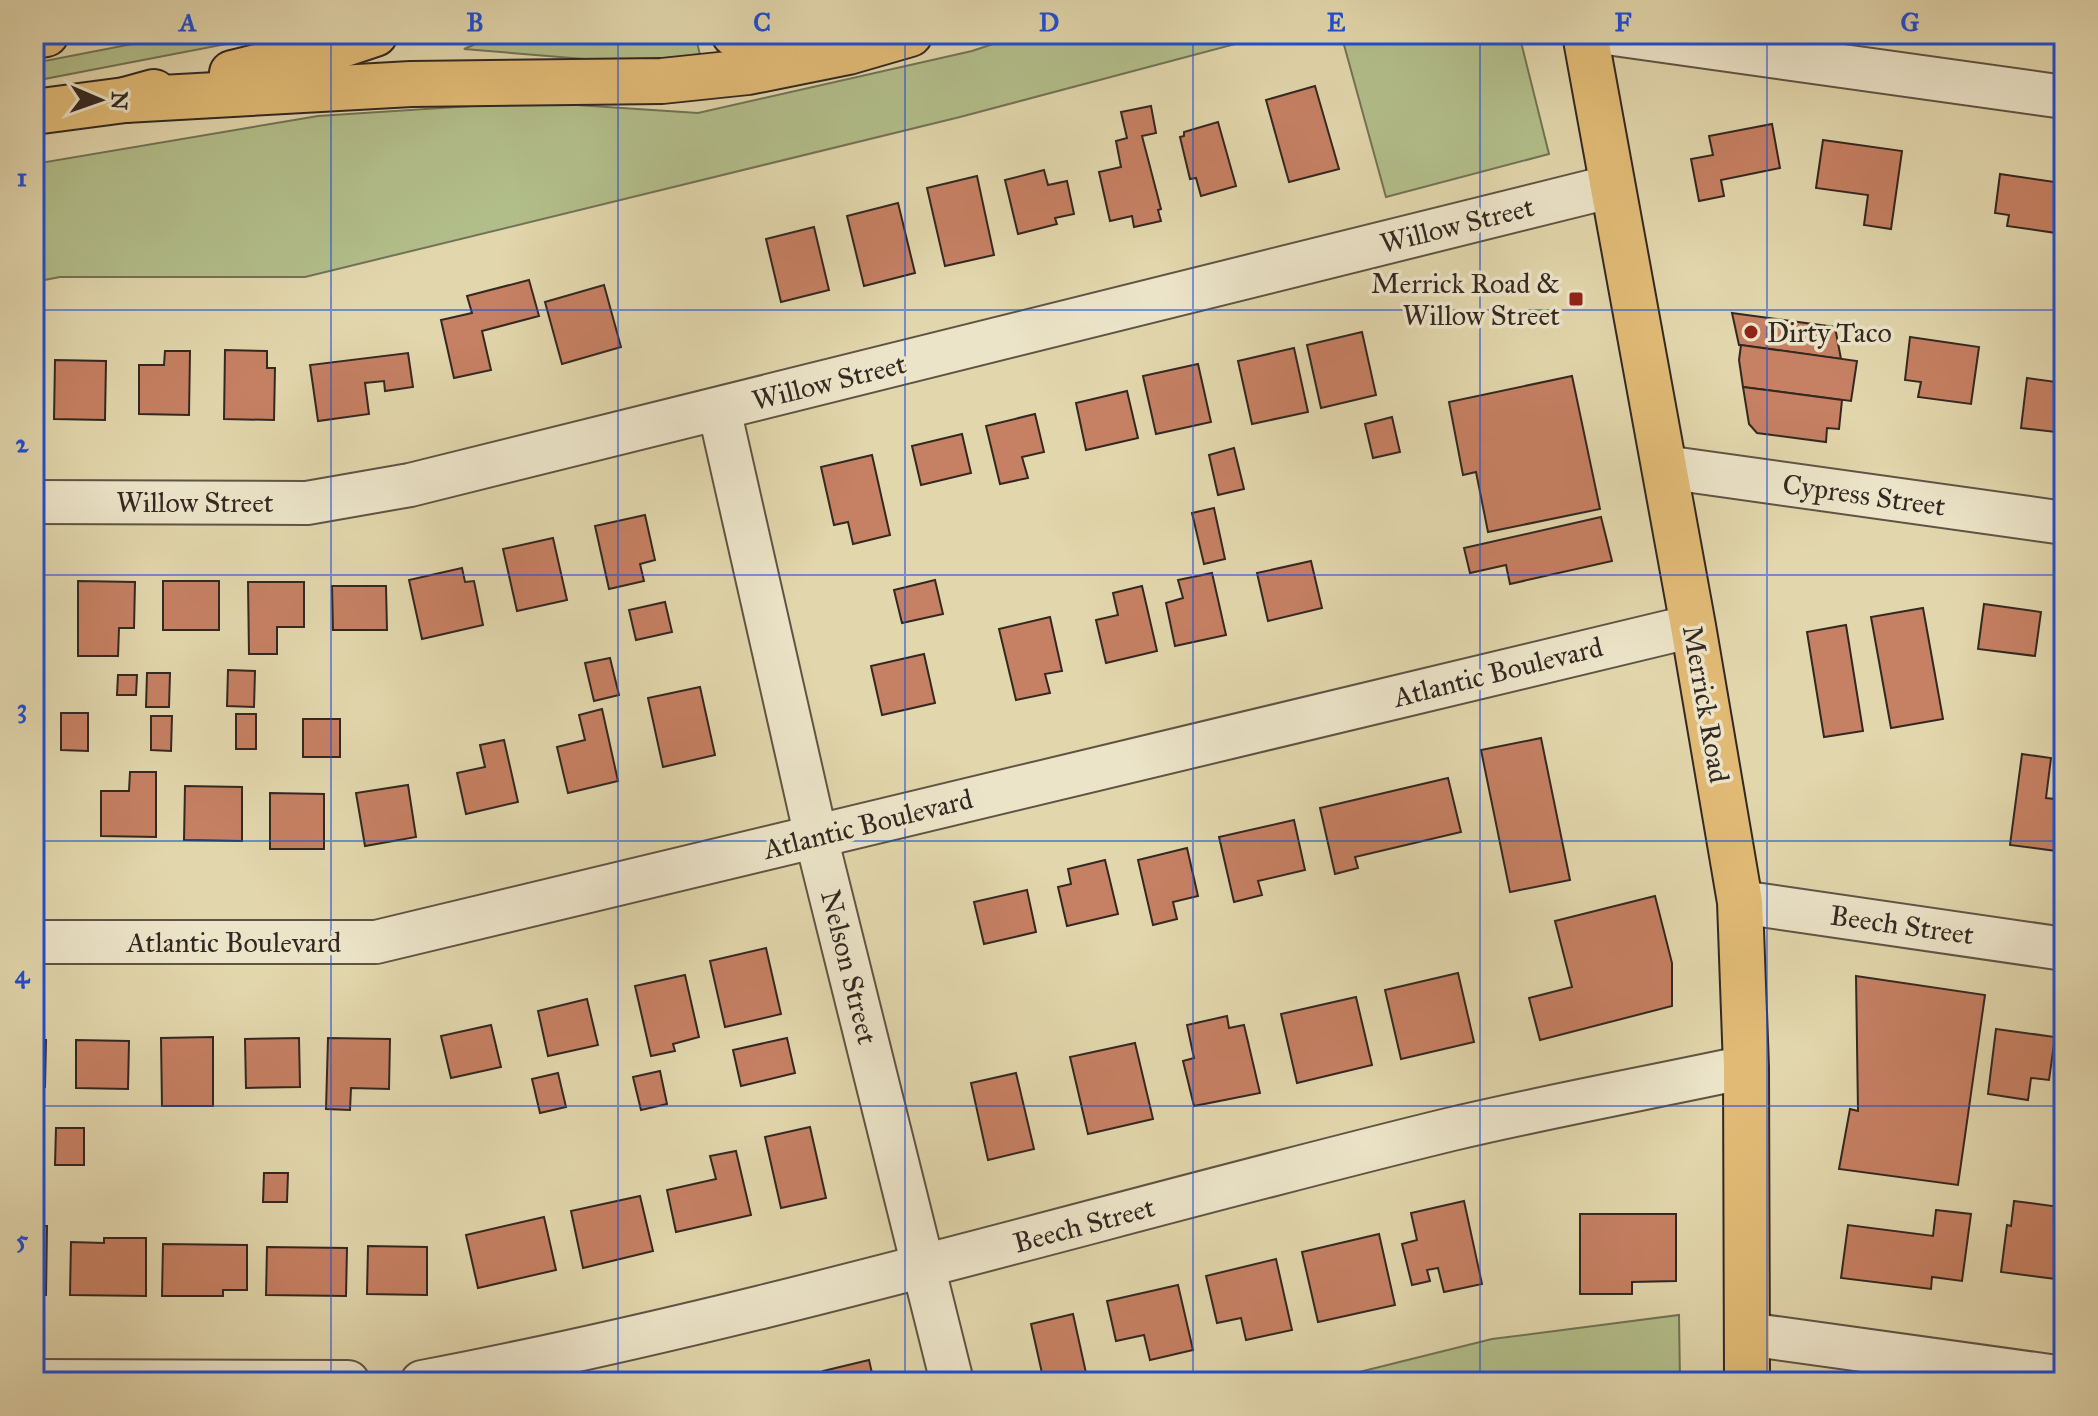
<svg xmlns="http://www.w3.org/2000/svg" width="2098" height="1416" font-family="'IM FELL Great Primer',serif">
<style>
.green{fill:#b2be8a;stroke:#727356;stroke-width:2}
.building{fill:#c68063;stroke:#332822;stroke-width:2}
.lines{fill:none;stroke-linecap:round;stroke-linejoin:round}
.minor-casing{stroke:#5f5444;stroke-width:46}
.primary-casing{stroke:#332822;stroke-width:48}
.motorway-casing{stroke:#332822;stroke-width:48}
.minor{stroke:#ece4c9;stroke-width:42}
.primary{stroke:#e1bb76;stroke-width:44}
.motorway{stroke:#e1bb76;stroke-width:44}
.grid{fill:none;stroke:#1d4ed8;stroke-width:2;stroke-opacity:0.55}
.poi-dot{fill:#8f2418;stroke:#ece4c9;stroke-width:3}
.labels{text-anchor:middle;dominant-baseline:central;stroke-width:7;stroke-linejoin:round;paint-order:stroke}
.street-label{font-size:28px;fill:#332822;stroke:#ece4c9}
.poi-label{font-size:28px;fill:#332822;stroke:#ece4c9;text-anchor:end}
.neatline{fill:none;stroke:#1d4ed8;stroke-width:3}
.grid-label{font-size:26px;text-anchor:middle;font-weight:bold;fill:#1d4ed8}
</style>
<rect width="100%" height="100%" fill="#e2d6ac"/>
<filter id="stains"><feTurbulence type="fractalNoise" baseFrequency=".0025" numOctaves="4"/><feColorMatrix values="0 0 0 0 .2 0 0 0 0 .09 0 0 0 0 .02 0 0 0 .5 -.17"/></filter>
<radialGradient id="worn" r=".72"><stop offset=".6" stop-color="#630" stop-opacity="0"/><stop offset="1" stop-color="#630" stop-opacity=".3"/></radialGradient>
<g class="green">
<path d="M184,34H278L34,81V63Z"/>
<path d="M498,34H695L701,59L633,63L464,49Z"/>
<path d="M1023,34H1273L960,117L305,277H60L34,282V164L318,116L531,102L698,113L972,51Z"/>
<path d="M1341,34H1519L1549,154L1386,197Z"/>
<path d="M1679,1315L1680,1382H1319L1492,1339Z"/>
</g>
<g class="building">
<path d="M1315,86L1339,169L1289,182L1266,100Z"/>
<path d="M1151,106L1156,133L1142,136L1161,209L1158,210L1161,221L1134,227L1132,216L1110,221L1099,172L1121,167L1116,141L1127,138L1121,112Z"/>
<path d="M1218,122L1236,186L1201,196L1196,178L1190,179L1180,137L1184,136V132Z"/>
<path d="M1772,124L1780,168L1721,180L1724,196L1699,201L1691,159L1713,155L1709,136Z"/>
<path d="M1823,140L1902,151L1891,229L1864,225L1868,195L1816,188Z"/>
<path d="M1044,170L1048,185L1067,181L1074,214L1055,218L1057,224L1018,234L1005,180Z"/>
<path d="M2000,174L2062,183L2056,233L2007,226L2009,215L1995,213Z"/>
<path d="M977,176L994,255L945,266L927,188Z"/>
<path d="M898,203L915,273L864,286L847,216Z"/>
<path d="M814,227L829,290L781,302L766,239Z"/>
<path d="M529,280L539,316L482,331L491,370L454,378L441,320L472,313L467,296Z"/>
<path d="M604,285L621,347L562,364L545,302Z"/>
<path d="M1732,313L1835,327L1841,359L1739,345Z"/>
<path d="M1362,332L1376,395L1321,408L1307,345Z"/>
<path d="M1910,337L1979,347L1971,404L1918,397L1921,382L1905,380Z"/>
<path d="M1741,345L1857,361L1851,401L1743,387L1739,360Z"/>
<path d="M1294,348L1308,412L1252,424L1238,361Z"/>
<path d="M225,350L267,351V368H275L274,420L224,419Z"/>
<path d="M165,351H190L189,415L139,414V365H164Z"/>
<path d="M408,353L413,387L385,391L384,381L365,383L369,414L318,421L310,365Z"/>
<path d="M55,360L106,361L105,420L54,419Z"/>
<path d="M1198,364L1211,422L1156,434L1143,376Z"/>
<path d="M1572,376L1600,509L1488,532L1476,472L1463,475L1449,402Z"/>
<path d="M2027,378L2064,383V433L2021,428Z"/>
<path d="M1743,387L1842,400L1839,429L1827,428L1826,442L1757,433L1749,424Z"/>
<path d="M1127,391L1138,438L1086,450L1076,403Z"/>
<path d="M1035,414L1044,452L1022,457L1028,478L1000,484L986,426Z"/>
<path d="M1392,417L1400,452L1373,458L1365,424Z"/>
<path d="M962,434L971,473L921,485L912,446Z"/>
<path d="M1234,448L1244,489L1218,495L1209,455Z"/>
<path d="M872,455L890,535L853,544L848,522L834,525L821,467Z"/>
<path d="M1214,508L1225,559L1204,564L1192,513Z"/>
<path d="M645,515L655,560L640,564L644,581L609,589L595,526Z"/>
<path d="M1601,517L1612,561L1510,584L1506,565L1470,573L1464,548Z"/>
<path d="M553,538L567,600L517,611L503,549Z"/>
<path d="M1311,561L1322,608L1268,621L1257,573Z"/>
<path d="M462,568L465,582L474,581L483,625L422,639L409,580Z"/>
<path d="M1212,573L1226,635L1175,646L1166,603L1183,598L1178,580Z"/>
<path d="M935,580L943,614L902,623L894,590Z"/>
<path d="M78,581L135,582L134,628H119L118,656H78Z"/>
<rect x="163" y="581" width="56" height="49"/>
<path d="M248,582H304V627H277V654H249Z"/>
<path d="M332,586H386L387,630H333Z"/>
<path d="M1142,586L1157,651L1106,663L1096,620L1118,615L1113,593Z"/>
<rect x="34" y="588" width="10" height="41"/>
<path d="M665,602L672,632L636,640L629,610Z"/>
<path d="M1984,604L2041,612L2035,656L1978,649Z"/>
<path d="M1923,608L1943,719L1891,728L1871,617Z"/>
<path d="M1050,617L1062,671L1045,674L1050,693L1016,700L999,629Z"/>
<path d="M1846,625L1863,731L1824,737L1807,632Z"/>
<path d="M924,654L935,703L882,715L871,666Z"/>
<path d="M610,658L619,695L594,701L585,663Z"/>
<path d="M228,670L255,671L254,707L227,706Z"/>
<path d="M147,673H170L169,707H146Z"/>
<path d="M118,675H137L136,695H117Z"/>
<path d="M700,687L715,755L663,767L648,698Z"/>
<path d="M602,709L618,781L568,793L557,747L585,740L579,715Z"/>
<path d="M61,713H88V751L61,750Z"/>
<rect x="236" y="714" width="20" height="35"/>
<path d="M151,716H172L171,751L151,750Z"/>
<rect x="303" y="719" width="37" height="38"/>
<path d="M1541,738L1570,880L1510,892L1481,750Z"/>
<path d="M504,740L518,802L466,814L457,773L485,767L480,745Z"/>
<path d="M2022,754L2051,758L2046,798L2064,800V852L2010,845Z"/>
<path d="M130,772H156V837L101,836V791H129Z"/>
<path d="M1448,778L1461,832L1355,857L1358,868L1335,874L1320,808Z"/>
<path d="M408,785L416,837L365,846L356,793Z"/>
<path d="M185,786L242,787V841L184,840Z"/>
<path d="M270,793L324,794V849H270Z"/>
<path d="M1294,820L1305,870L1258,881L1262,895L1234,902L1219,837Z"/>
<path d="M1187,848L1198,896L1173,902L1177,919L1153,925L1138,860Z"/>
<path d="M1105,860L1118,914L1067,926L1058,887L1071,884L1068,869Z"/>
<path d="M1027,890L1036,932L984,944L974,902Z"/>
<path d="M1655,896L1672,963V1006L1540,1040L1529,998L1572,987L1555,921Z"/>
<path d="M766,948L781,1014L725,1027L710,961Z"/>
<path d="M1458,973L1474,1042L1401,1059L1385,990Z"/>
<path d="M685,975L699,1037L673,1044L675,1051L651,1056L635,986Z"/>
<path d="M1856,976L1985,995L1958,1185L1839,1169L1850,1109L1858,1111Z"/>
<path d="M1356,997L1372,1065L1297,1083L1281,1014Z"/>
<path d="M587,999L598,1045L548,1056L538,1011Z"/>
<path d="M1227,1016L1229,1028L1244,1025L1260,1093L1194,1106L1183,1061L1194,1058L1187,1025Z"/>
<path d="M491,1025L501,1067L451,1078L441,1036Z"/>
<path d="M1996,1029L2055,1037L2049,1080L2031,1078L2028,1100L1988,1094Z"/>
<path d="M213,1037V1106H162L161,1038Z"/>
<path d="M299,1038L300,1087L246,1088L245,1039Z"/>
<path d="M328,1038L390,1039L389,1089L351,1088L350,1110L326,1109Z"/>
<path d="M787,1038L795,1073L741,1086L733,1050Z"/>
<path d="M34,1040H46L45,1087H34Z"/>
<path d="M76,1040L129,1041L128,1089L76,1088Z"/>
<path d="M1135,1043L1153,1119L1088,1134L1070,1057Z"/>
<path d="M660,1071L667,1104L641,1110L633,1077Z"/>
<path d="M558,1073L566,1107L540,1113L532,1079Z"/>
<path d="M1016,1073L1034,1149L988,1160L971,1083Z"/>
<path d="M810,1127L826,1198L781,1208L765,1137Z"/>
<path d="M56,1128H84V1165H55Z"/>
<path d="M736,1151L751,1215L676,1232L667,1190L716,1179L710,1156Z"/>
<path d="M264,1173H288L287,1202H263Z"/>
<path d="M640,1196L653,1251L583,1268L571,1211Z"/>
<path d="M1464,1201L1482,1284L1444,1292L1438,1268L1427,1270L1430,1281L1412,1285L1402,1244L1417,1240L1411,1213Z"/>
<path d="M2014,1201L2060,1207L2057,1231L2064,1232V1280L2001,1272L2007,1225L2011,1226Z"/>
<path d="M1936,1210L1971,1214L1962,1281L1932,1277L1931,1289L1841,1278L1848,1225L1933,1236Z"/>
<path d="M1580,1214H1676V1281L1632,1282V1294H1580Z"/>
<path d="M544,1217L556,1270L478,1288L466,1235Z"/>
<path d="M34,1226H47L46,1295H34Z"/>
<path d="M1379,1234L1395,1305L1318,1322L1302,1252Z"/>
<path d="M104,1238H146V1296L70,1295L71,1242L104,1243Z"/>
<path d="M163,1244L247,1245V1290H223V1296H162Z"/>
<path d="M368,1246L427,1247V1295L367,1294Z"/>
<path d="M267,1247L347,1248L346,1296L266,1295Z"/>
<path d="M1276,1259L1292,1330L1246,1340L1241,1318L1217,1323L1206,1276Z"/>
<path d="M1178,1285L1193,1350L1150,1360L1144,1335L1116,1341L1107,1301Z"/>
<path d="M1073,1314L1088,1382H1044L1031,1324Z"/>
<path d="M869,1360L874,1382H825L823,1371Z"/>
</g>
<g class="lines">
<g class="minor-casing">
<g id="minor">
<path d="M1614,34L2064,97"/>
<path d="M719,409L816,837L952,1382"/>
<path d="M1664,467L2064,523"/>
<path d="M34,502L307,503L410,485L1613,186"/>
<path d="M1740,902L2064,949"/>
<path d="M34,942H376L1693,626"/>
<path d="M1747,1334L2064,1378"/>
<path d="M34,1381L348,1382"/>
<path d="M422,1382C769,1316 1108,1213 1452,1129C1549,1106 1648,1088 1746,1067"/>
</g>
</g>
<g class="primary-casing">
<path id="primary" d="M1585,34L1693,626L1740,902L1746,1067L1747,1382"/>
</g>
<g class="motorway-casing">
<g id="motorway">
<path d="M734,34C754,48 782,48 806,49"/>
<path d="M34,36L46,34"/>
<path d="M232,73L330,49L375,34"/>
<path d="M125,100L411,84L662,81L748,72L848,52L910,34"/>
<path d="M34,112L125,100L154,92"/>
</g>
</g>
<use href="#minor" class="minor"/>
<use href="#primary" class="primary"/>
<use href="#motorway" class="motorway"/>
</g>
<path class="grid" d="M331,34V1382M618,34V1382M905,34V1382M1193,34V1382M1480,34V1382M1767,34V1382M34,310H2064M34,575H2064M34,841H2064M34,1106H2064"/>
<g class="poi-dot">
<rect x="1568" y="291" width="16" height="16" rx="4"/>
<circle cx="1751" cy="332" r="8"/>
</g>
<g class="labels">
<g class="street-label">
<text transform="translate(1457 225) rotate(-14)">Willow Street</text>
<text transform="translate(829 382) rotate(-14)">Willow Street</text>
<text transform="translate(1864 495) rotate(8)">Cypress Street</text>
<text x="195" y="502">Willow Street</text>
<text transform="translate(1498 672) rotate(-14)">Atlantic Boulevard</text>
<text transform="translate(1706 704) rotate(80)">Merrick Road</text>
<text transform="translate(868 824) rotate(-14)">Atlantic Boulevard</text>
<text transform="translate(1902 925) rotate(8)">Beech Street</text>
<text x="234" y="942">Atlantic Boulevard</text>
<text transform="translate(849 967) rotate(76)">Nelson Street</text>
<text transform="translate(1084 1225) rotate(-15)">Beech Street</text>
</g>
<g class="poi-label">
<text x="1560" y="283">Merrick Road &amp;<tspan x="1560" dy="32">Willow Street</tspan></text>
<text x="1767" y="332" text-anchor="start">Dirty Taco</text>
</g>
</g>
<rect width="2098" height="1416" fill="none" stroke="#e2d6ac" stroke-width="88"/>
<g transform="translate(100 100) rotate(92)" stroke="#ece4c9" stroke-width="6" paint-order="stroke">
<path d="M0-6L14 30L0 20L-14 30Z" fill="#332822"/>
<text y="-12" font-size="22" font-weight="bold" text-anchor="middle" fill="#332822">N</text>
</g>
<rect x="44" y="44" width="2010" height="1328" class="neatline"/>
<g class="grid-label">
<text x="188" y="31">A</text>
<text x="475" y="31">B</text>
<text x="762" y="31">C</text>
<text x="1049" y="31">D</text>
<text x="1336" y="31">E</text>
<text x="1623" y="31">F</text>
<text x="1910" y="31">G</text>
<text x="22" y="186">1</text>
<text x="22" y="452">2</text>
<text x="22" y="717">3</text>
<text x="22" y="983">4</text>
<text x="22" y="1248">5</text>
</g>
<rect width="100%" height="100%" filter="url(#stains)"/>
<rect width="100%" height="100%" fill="url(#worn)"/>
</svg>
